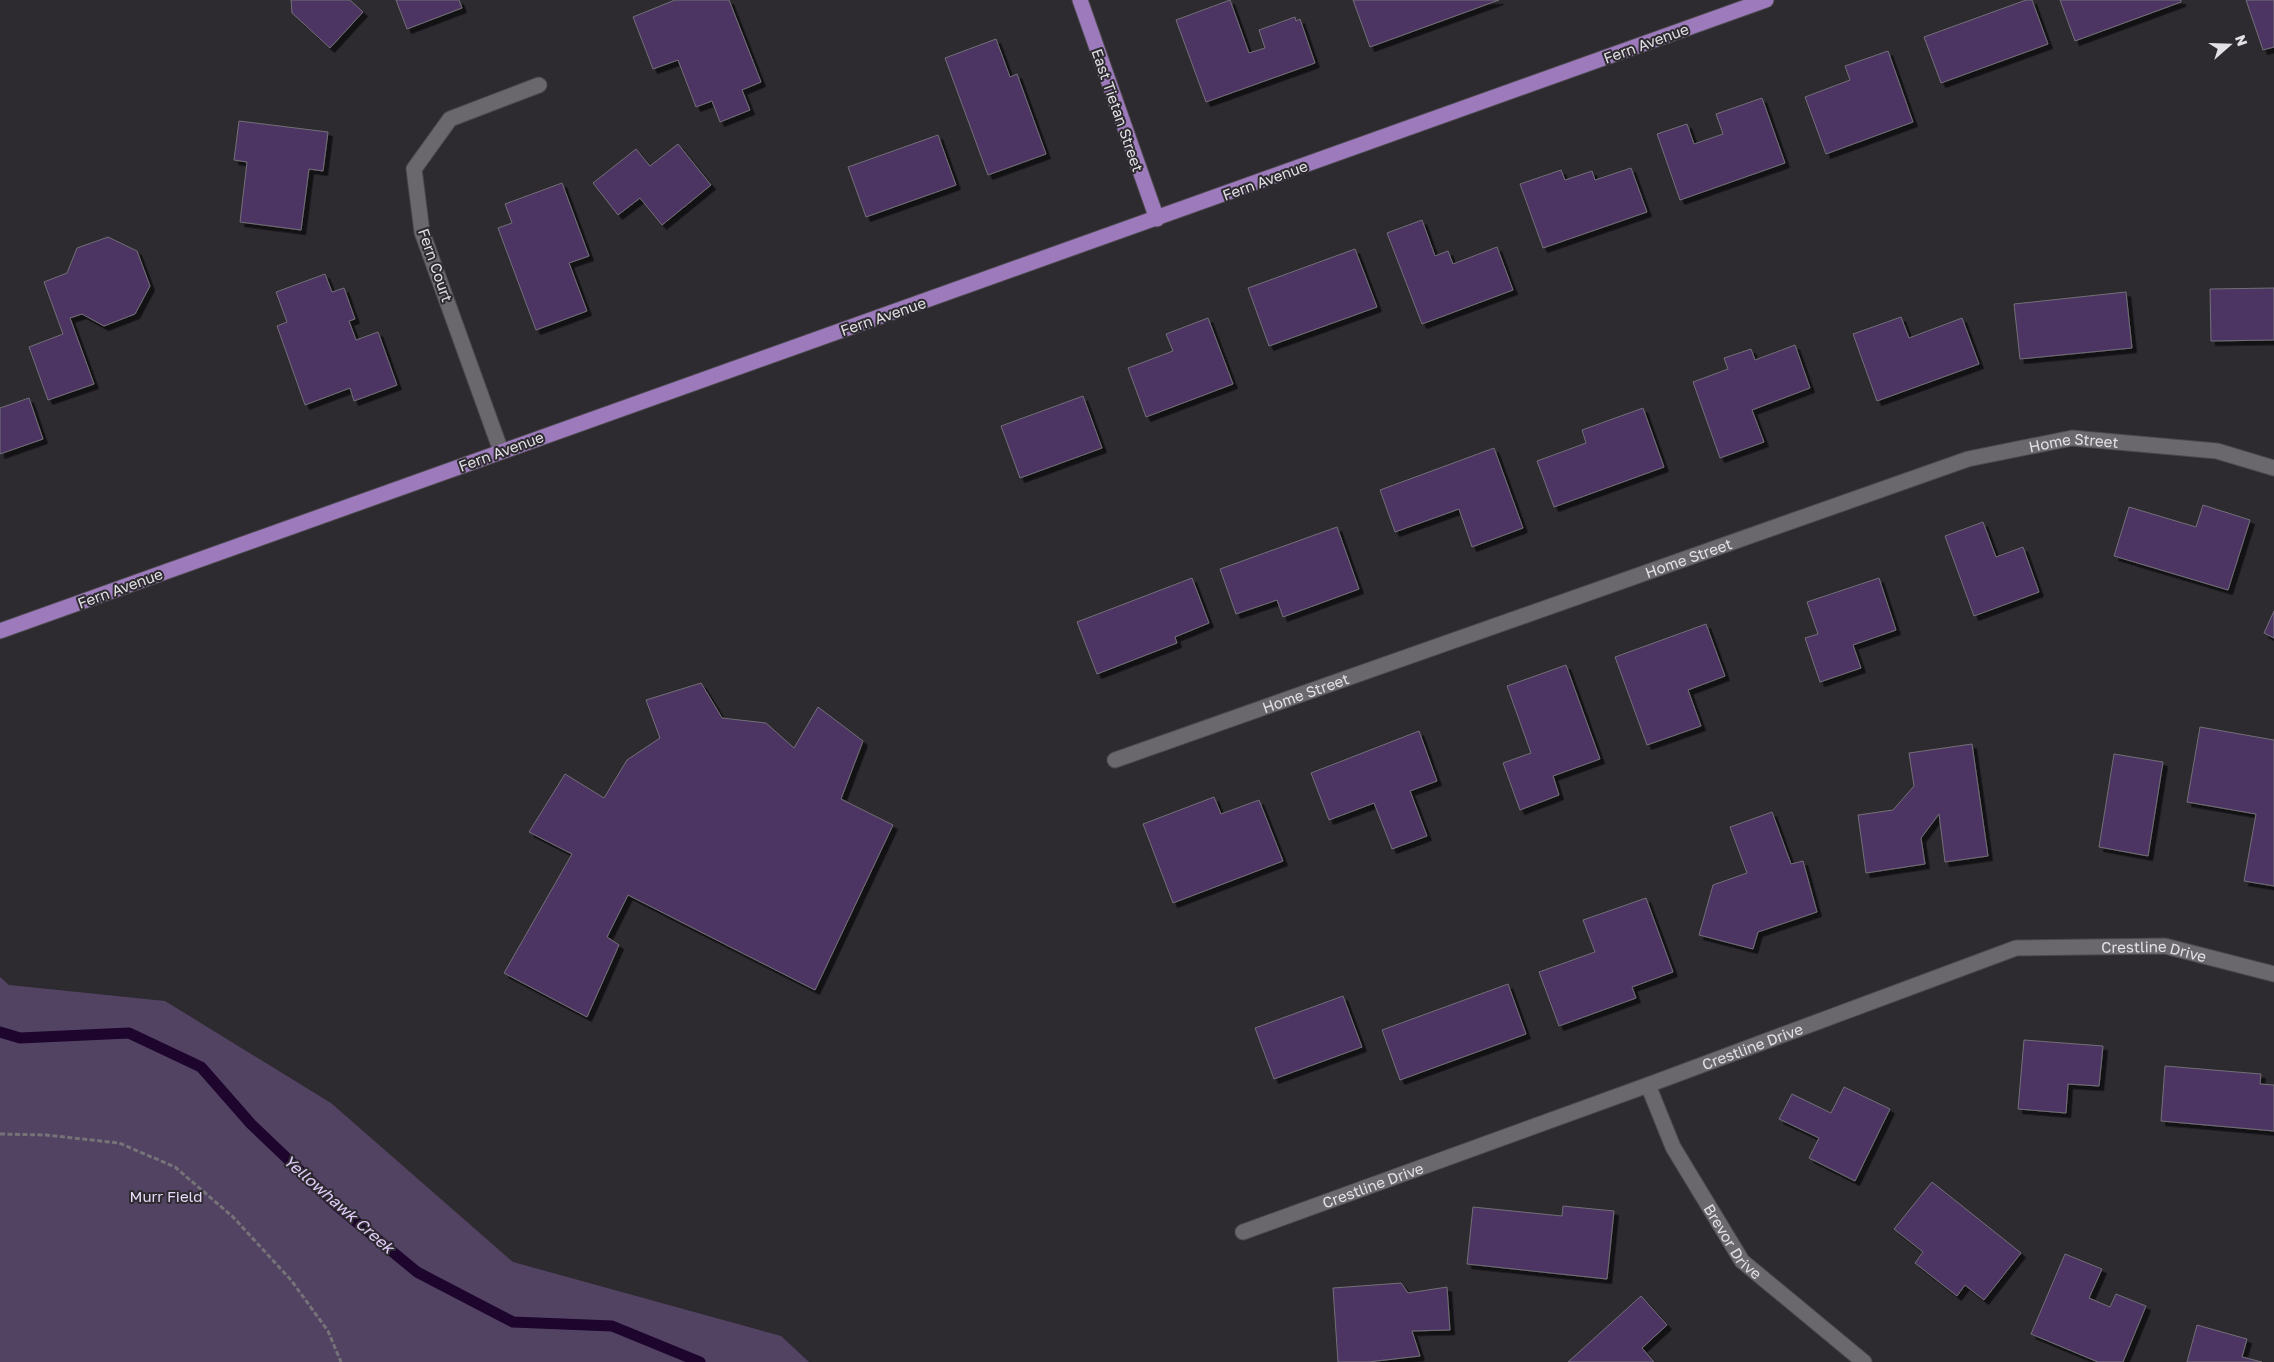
<svg xmlns="http://www.w3.org/2000/svg" width="2274" height="1362" font-family="'Golos Text',sans-serif">
<style>
.green{fill:#534363}
.lines{fill:none;stroke-linecap:round;stroke-linejoin:round}
.stream{stroke:#1d052d;stroke-width:11}
.building{fill:#4d3663;stroke:#726f76;filter:url(#shadow)}
.minor-casing{stroke:#4b494d;stroke-width:17}
.major-casing{stroke:#4b494d;stroke-width:17}
.path{stroke:#757378;stroke-width:3;stroke-dasharray:5 2.5;stroke-linecap:butt}
.minor{stroke:#6a676d;stroke-width:15}
.major{stroke:#9c7abc;stroke-width:15}
.labels{text-anchor:middle;dominant-baseline:central;stroke-width:4;stroke-linejoin:round;paint-order:stroke}
.street-label{font-size:15px;fill:#e3e1e5;stroke:#2d2a30}
.park-label{font-size:15px;fill:#e8daf8;stroke:#2d2a30}
.water-label{font-size:16px;font-style:italic;fill:#e1cbf8;stroke:#2d2a30}
</style>
<defs>
<filter id="shadow"><feDropShadow dx="4.5" dy="4.5" stdDeviation="0" flood-color="#0009"/></filter>
</defs>
<rect width="100%" height="100%" fill="#2d2a30"/>
<path class="green" d="M0,977L9,985L165,1001L331,1103L513,1262L781,1336L809,1362H0Z"/>
<g class="lines">
<path class="stream" d="M0,1032L20,1038L129,1033L201,1067L251,1124L337,1206L417,1272L513,1322L612,1326L700,1362"/>
</g>
<g class="building">
<path d="M291,0H350L363,12L330,48L292,13Z"/>
<path d="M396,0H459L462,8L407,29Z"/>
<path d="M675,0H729L761,82L742,90L750,110L720,122L712,101L696,107L678,60L653,69L633,17Z"/>
<path d="M1230,0L1249,53L1265,48L1259,30L1295,17L1296,21L1300,19L1315,63L1206,102L1176,20Z"/>
<path d="M1353,0H1499L1370,47Z"/>
<path d="M2026,0H2032L2048,44L1941,83L1924,37Z"/>
<path d="M2060,0H2181V2L2075,41Z"/>
<path d="M2246,0H2274V47L2263,50Z"/>
<path d="M996,39L1010,77L1017,74L1046,154L988,175L945,58Z"/>
<path d="M1888,51L1913,122L1826,154L1805,97L1850,80L1845,66Z"/>
<path d="M1762,98L1785,163L1680,200L1657,134L1687,124L1694,144L1723,134L1716,114Z"/>
<path d="M239,121L328,132L323,171L309,169L301,230L240,222L247,162L234,160Z"/>
<path d="M938,135L956,185L866,217L848,167Z"/>
<path d="M678,144L711,185L662,225L640,198L618,215L593,183L636,149L650,166Z"/>
<path d="M1631,168L1647,212L1543,248L1520,184L1561,170L1565,180L1592,171L1595,180Z"/>
<path d="M562,183L589,256L569,263L587,311L536,330L498,228L512,223L505,204Z"/>
<path d="M1422,220L1435,256L1448,251L1453,264L1497,247L1513,290L1422,324L1387,233Z"/>
<path d="M108,237L137,251L150,286L135,314L104,326L82,314L70,318L94,384L48,400L29,347L63,334L44,282L67,273L77,248Z"/>
<path d="M1355,249L1377,307L1269,346L1248,288Z"/>
<path d="M325,274L332,292L344,288L355,319L349,321L356,340L378,332L397,385L354,401L350,388L305,405L277,326L287,322L276,292Z"/>
<path d="M2274,288V340L2211,341L2210,289Z"/>
<path d="M2126,292L2132,348L2020,359L2014,304Z"/>
<path d="M1901,317L1909,338L1962,318L1979,364L1877,401L1853,334Z"/>
<path d="M1208,318L1233,384L1146,417L1128,368L1173,351L1166,334Z"/>
<path d="M1795,345L1810,388L1752,410L1764,442L1720,458L1693,382L1728,369L1724,358L1751,349L1755,360Z"/>
<path d="M1083,396L1102,448L1020,478L1001,426Z"/>
<path d="M29,398L43,439L0,454V408Z"/>
<path d="M1643,408L1664,467L1554,507L1537,461L1586,443L1582,430Z"/>
<path d="M1494,448L1523,528L1472,547L1459,509L1395,532L1380,490Z"/>
<path d="M2203,505L2250,520L2228,590L2114,556L2129,507L2196,527Z"/>
<path d="M1983,522L1996,557L2023,547L2039,592L1974,616L1945,536Z"/>
<path d="M1337,527L1359,589L1283,617L1277,600L1236,614L1220,569Z"/>
<path d="M1192,578L1209,623L1175,637L1177,643L1097,674L1077,622Z"/>
<path d="M1879,578L1896,630L1853,645L1861,668L1820,682L1805,638L1818,634L1807,602Z"/>
<path d="M2274,611V638L2264,633Z"/>
<path d="M1706,624L1725,676L1688,690L1701,726L1647,745L1615,657Z"/>
<path d="M1566,665L1600,759L1553,776L1559,795L1520,810L1503,763L1531,753L1507,686Z"/>
<path d="M701,683L722,718L766,723L794,748L818,707L863,741L841,799L893,825L815,990L628,895L607,937L619,945L587,1017L504,973L572,854L529,832L565,774L604,798L627,760L660,738L646,700Z"/>
<path d="M2200,727L2274,740V886L2244,881L2256,814L2187,802Z"/>
<path d="M1419,731L1437,781L1410,791L1427,836L1392,849L1374,803L1329,820L1311,773Z"/>
<path d="M1972,744L1988,856L1945,862L1939,814L1921,838L1925,864L1866,873L1858,815L1893,810L1914,786L1909,753Z"/>
<path d="M2114,754L2163,762L2148,856L2099,847Z"/>
<path d="M1214,797L1221,814L1259,800L1283,861L1173,903L1143,824Z"/>
<path d="M1772,812L1791,864L1803,861L1817,912L1758,932L1753,949L1699,935L1713,885L1747,873L1730,827Z"/>
<path d="M1646,898L1673,972L1632,987L1636,998L1559,1026L1539,972L1595,952L1583,920Z"/>
<path d="M1508,984L1526,1034L1400,1080L1382,1030Z"/>
<path d="M1343,996L1362,1047L1274,1079L1255,1028Z"/>
<path d="M2024,1040L2103,1046L2099,1086L2068,1084L2066,1113L2018,1109Z"/>
<path d="M2165,1066L2261,1074L2260,1084L2274,1085V1131L2161,1121Z"/>
<path d="M1844,1087L1890,1109L1855,1181L1809,1158L1819,1138L1779,1119L1792,1094L1831,1113Z"/>
<path d="M1932,1182L2021,1253L1984,1300L1965,1285L1957,1296L1915,1263L1923,1252L1894,1229Z"/>
<path d="M1563,1206L1614,1211L1607,1279L1467,1264L1473,1207L1562,1216Z"/>
<path d="M2065,1254L2102,1269L2089,1298L2110,1307L2116,1294L2146,1306L2123,1362H2098L2031,1334Z"/>
<path d="M1401,1283L1408,1293L1447,1287L1450,1330L1412,1331L1420,1356L1368,1362H1338L1333,1288Z"/>
<path d="M1641,1296L1667,1325L1642,1348L1654,1362H1568Z"/>
<path d="M2197,1325L2247,1339L2242,1357L2262,1362H2187Z"/>
</g>
<g class="lines">
<g class="minor-casing">
<g id="minor">
<path d="M501,451L422,232L414,169L450,119L539,85"/>
<path id="s1" d="M1115,760L1968,459L2072,438L2217,451L2274,468"/>
<path id="s2" d="M1648,1085L1673,1147L1742,1261L1864,1362"/>
<path id="s3" d="M1243,1232L1648,1085L2016,948L2165,946L2274,974"/>
</g>
</g>
<g class="major-casing">
<g id="major">
<path d="M1080,0L1157,219"/>
<path d="M0,631L1766,0"/>
</g>
</g>
<path class="path" d="M0,1134L46,1135L119,1143L175,1167L233,1217L291,1280L328,1331L341,1362"/>
<use href="#minor" class="minor"/>
<use href="#major" class="major"/>
</g>
<g class="labels">
<g class="street-label">
<text transform="translate(1646 43) rotate(-20)">Fern Avenue</text>
<text transform="translate(1118 110) rotate(71)">East Tietan Street</text>
<text transform="translate(1265 180) rotate(-20)">Fern Avenue</text>
<text transform="translate(436 265) rotate(71)">Fern Court</text>
<text transform="translate(883 316) rotate(-19)">Fern Avenue</text>
<text stroke="none"><textPath href="#s1" startOffset="1012">Home Street</textPath></text>
<text transform="translate(501 451) rotate(-20)">Fern Avenue</text>
<text stroke="none"><textPath href="#s1" startOffset="608">Home Street</textPath></text>
<text transform="translate(120 588) rotate(-20)">Fern Avenue</text>
<text stroke="none"><textPath href="#s1" startOffset="202">Home Street</textPath></text>
<text stroke="none"><textPath href="#s3" startOffset="962">Crestline Drive</textPath></text>
<text stroke="none"><textPath href="#s3" startOffset="542">Crestline Drive</textPath></text>
<text stroke="none"><textPath href="#s3" startOffset="138">Crestline Drive</textPath></text>
<text stroke="none"><textPath href="#s2" startOffset="179">Brevor Drive</textPath></text>
</g>
<g class="park-label">
<text x="166" y="1196">Murr Field</text>
</g>
<g class="water-label">
<text transform="translate(339 1204) rotate(41)">Yellowhawk Creek</text>
</g>
</g>
<g transform="translate(2229 45) rotate(70)" stroke="#2d2a30" stroke-width="4" paint-order="stroke">
<path d="M0-4L9 19L0 12L-9 19Z" fill="#e3e1e5"/>
<text y="-8" font-size="14" font-weight="bold" text-anchor="middle" fill="#e3e1e5">N</text>
</g>
</svg>
